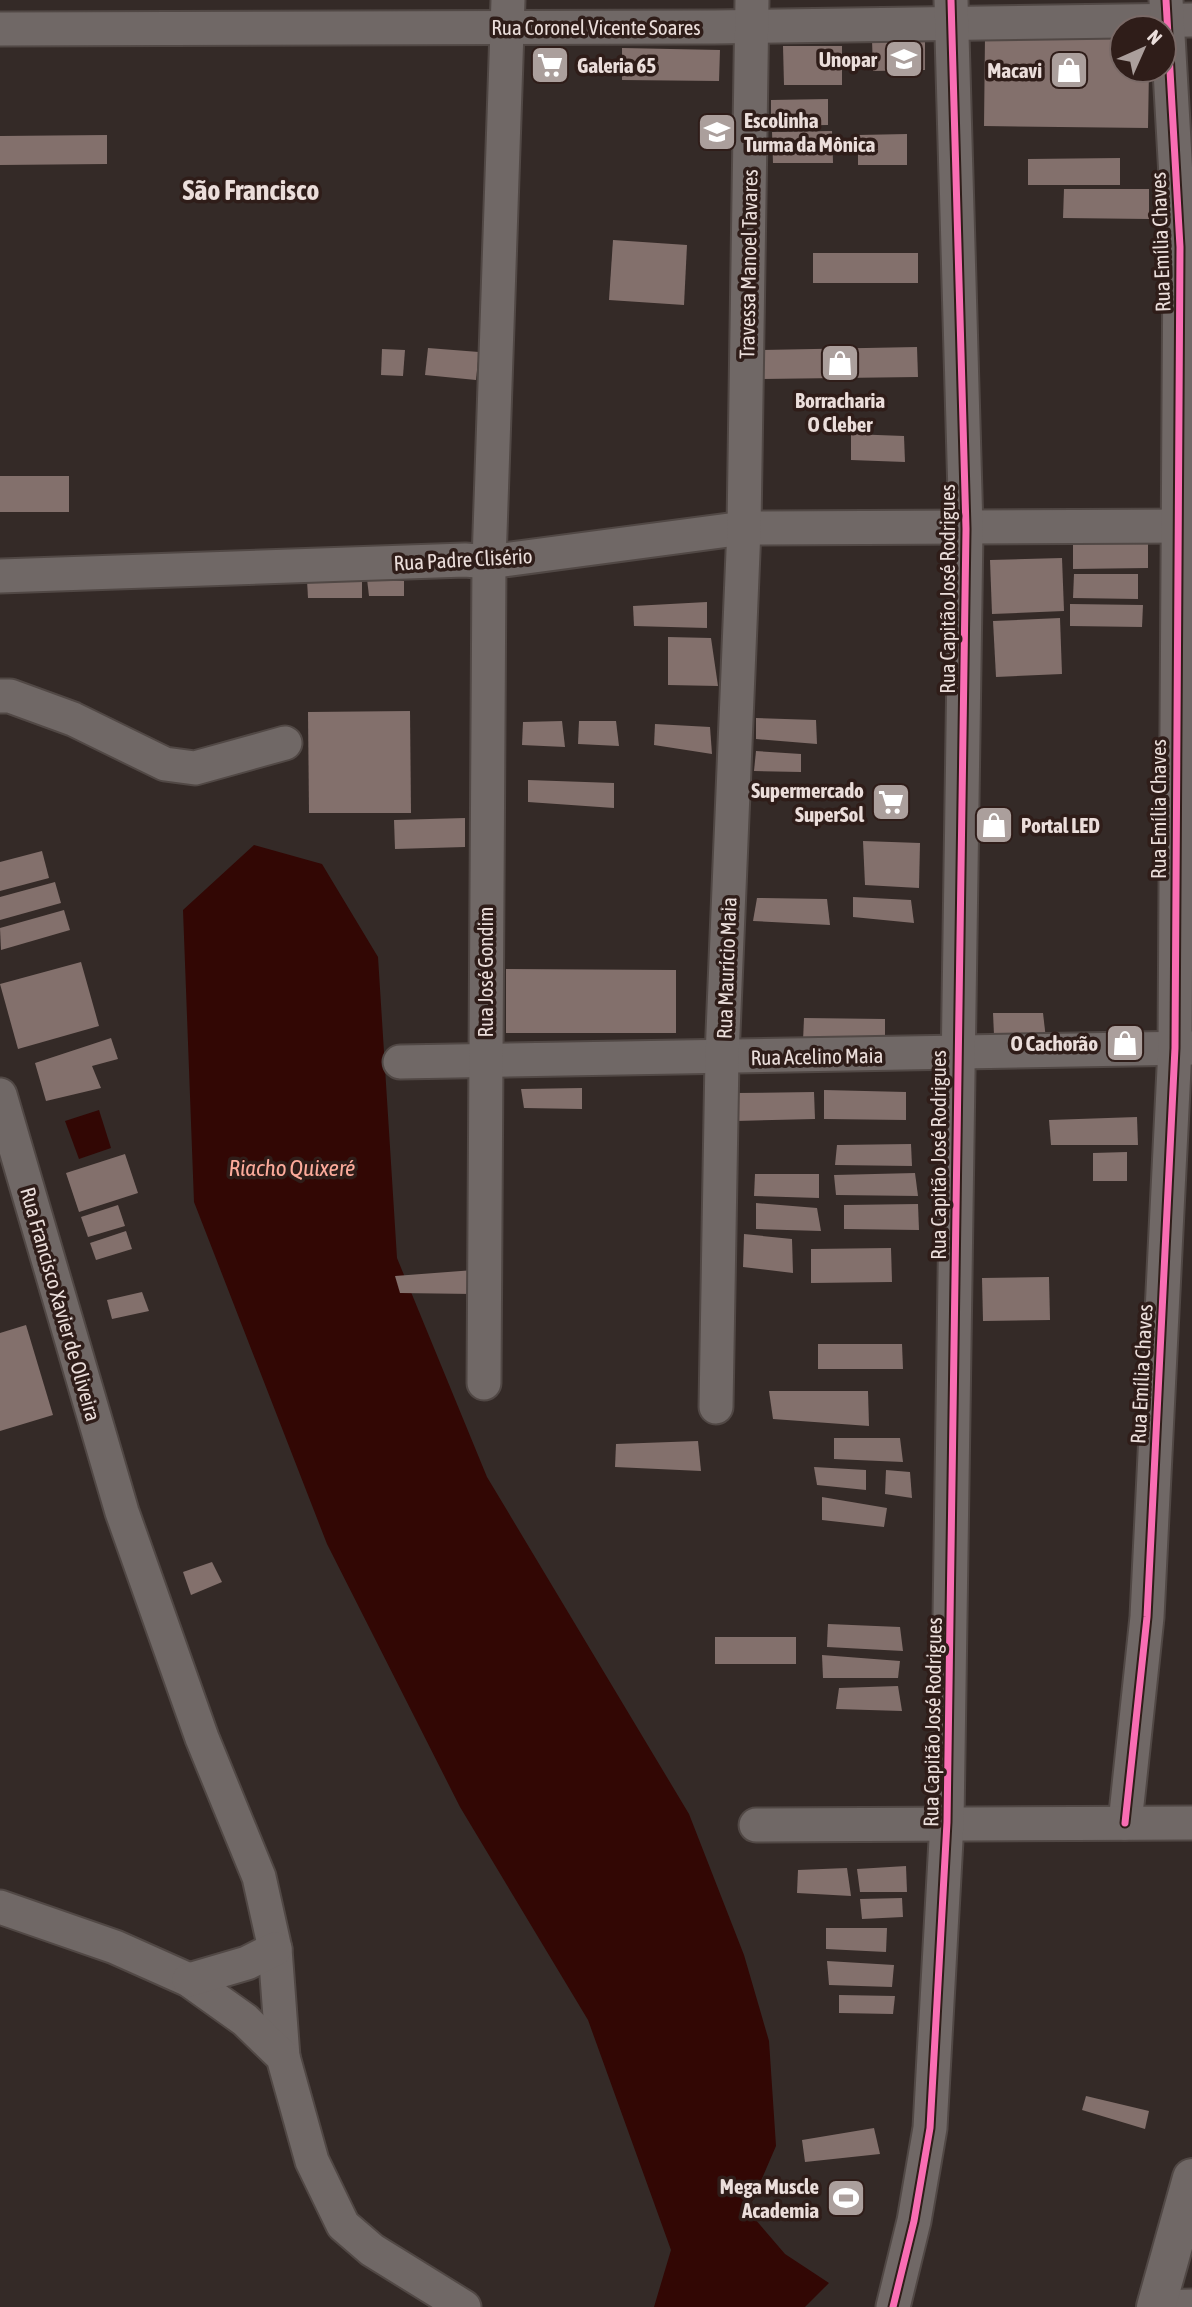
<svg xmlns="http://www.w3.org/2000/svg" width="1192" height="2307" font-family="'Asap Condensed',sans-serif">
<style>
.water{fill:#320704}
.building{fill:#83706c}
.lines{fill:none;stroke-linecap:round;stroke-linejoin:round}
.street-casing{stroke:#514845;stroke-width:37}
.secondary-casing{stroke:#514845;stroke-width:42}
.street{stroke:#706866;stroke-width:33}
.secondary{stroke:#706866;stroke-width:38}
.cycleway-casing{stroke:#2f1d19;stroke-width:11}
.cycleway{stroke:#f96db3;stroke-width:7}
.labels{text-anchor:middle;dominant-baseline:central;stroke-width:7;stroke-linejoin:round;paint-order:stroke}
.street-label{font-size:21px;fill:#ebdedb;stroke:#2f1d19}
.poi-label{font-size:21px;font-weight:bold;fill:#ebdedb;stroke:#2f1d19;text-anchor:end}
.water-label{font-size:23px;font-style:italic;fill:#fdab9b;stroke:#2f1d19}
.district-label{font-size:28px;font-weight:bold;fill:#ebdedb;stroke:#2f1d19}
</style>
<rect width="100%" height="100%" fill="#342a27"/>
<g class="water">
<path d="M254,845L322,864L378,957L397,1258L487,1477L689,1814L744,1955L769,2041L776,2146L748,2211L785,2254L829,2283L805,2307H654L671,2250L588,2020L460,1807L327,1544L194,1202L183,910Z"/>
<path d="M99,1110L111,1148L79,1159L65,1121Z"/>
</g>
<g class="building">
<path d="M985,36L1122,38V70H1149L1148,128L984,126Z"/>
<path d="M872,40H925V70L873,71Z"/>
<path d="M783,46H842V85H784Z"/>
<path d="M622,48L720,50L719,81L622,80Z"/>
<path d="M828,99V125L771,126V100Z"/>
<path d="M832,131L833,163H773L772,132Z"/>
<path d="M907,134V165H858V135Z"/>
<path d="M107,135V164L0,165V136Z"/>
<path d="M1120,158V185H1028V159Z"/>
<path d="M1064,189H1149V219L1063,218Z"/>
<path d="M613,240L687,245L684,305L609,300Z"/>
<rect x="813" y="253" width="105" height="30"/>
<path d="M917,347L918,377L762,379V350Z"/>
<path d="M428,348L479,352L476,380L425,375Z"/>
<path d="M382,349L405,350L403,376L381,375Z"/>
<path d="M851,434L904,436L905,462L851,460Z"/>
<rect x="0" y="476" width="69" height="36"/>
<path d="M1073,542H1148V568L1073,569Z"/>
<path d="M1062,558L1064,611L992,614L990,560Z"/>
<path d="M1074,574H1138V599L1073,598Z"/>
<path d="M367,579L404,581V596H369Z"/>
<path d="M307,580H362V598H308Z"/>
<path d="M707,602V628L634,626L633,606Z"/>
<path d="M1070,604L1143,605L1142,627L1070,626Z"/>
<path d="M1060,618L1062,674L996,677L993,621Z"/>
<path d="M668,637L711,638L718,686L668,685Z"/>
<path d="M410,711L411,813H309L308,712Z"/>
<path d="M756,718L816,720L817,744L756,739Z"/>
<path d="M562,721L565,747L522,745L523,722Z"/>
<path d="M579,721H616L619,746L578,744Z"/>
<path d="M655,724L710,727L712,754L654,745Z"/>
<path d="M756,751L801,754V772L754,771Z"/>
<path d="M528,780L614,783V808L528,802Z"/>
<path d="M465,818V847L395,849L394,820Z"/>
<path d="M863,841L920,843L919,888L865,885Z"/>
<path d="M42,851L49,878L0,891V862Z"/>
<path d="M55,882L61,903L0,920V897Z"/>
<path d="M853,897L911,900L914,923L853,917Z"/>
<path d="M757,898L827,899L830,925L753,921Z"/>
<path d="M64,910L70,930L1,950L0,928Z"/>
<path d="M81,962L99,1026L18,1049L0,984Z"/>
<path d="M506,969L676,970V1033H506Z"/>
<path d="M993,1013H1043L1046,1039L994,1035Z"/>
<path d="M804,1018L885,1019V1042L803,1041Z"/>
<path d="M111,1038L118,1059L92,1066L101,1088L46,1101L35,1063Z"/>
<path d="M582,1088V1109L524,1108L521,1089Z"/>
<path d="M824,1090L906,1092V1120L824,1119Z"/>
<path d="M814,1092L815,1119L736,1121V1093Z"/>
<path d="M1137,1117L1138,1145H1051L1049,1120Z"/>
<path d="M911,1144L912,1166L835,1165L837,1145Z"/>
<path d="M1127,1152V1181H1093V1153Z"/>
<path d="M125,1154L138,1193L79,1212L66,1173Z"/>
<path d="M915,1173L918,1196L836,1195L834,1175Z"/>
<path d="M755,1174H819V1198L754,1196Z"/>
<path d="M756,1203L817,1208L821,1231L756,1229Z"/>
<path d="M918,1204L919,1230L844,1229V1205Z"/>
<path d="M118,1205L125,1226L88,1237L81,1217Z"/>
<path d="M126,1231L132,1249L96,1260L90,1243Z"/>
<path d="M744,1234L792,1239L793,1273L743,1267Z"/>
<path d="M891,1248L892,1282L811,1283V1249Z"/>
<path d="M474,1270L473,1294L400,1293L395,1276Z"/>
<path d="M1049,1277L1050,1320L983,1321L982,1278Z"/>
<path d="M142,1292L149,1311L112,1319L107,1300Z"/>
<path d="M26,1325L53,1415L0,1431V1333Z"/>
<path d="M818,1344H902L903,1369H818Z"/>
<path d="M769,1391H868L869,1426L773,1419Z"/>
<path d="M834,1438H900L903,1462L834,1459Z"/>
<path d="M698,1441L701,1471L615,1467L616,1444Z"/>
<path d="M814,1467L866,1470V1490L817,1485Z"/>
<path d="M886,1470L910,1472L912,1498L885,1494Z"/>
<path d="M822,1497L887,1508L884,1527L822,1520Z"/>
<path d="M212,1562L222,1582L191,1595L183,1572Z"/>
<path d="M828,1624L900,1627L903,1651L827,1647Z"/>
<rect x="715" y="1637" width="81" height="27"/>
<path d="M822,1655L900,1661L898,1678H823Z"/>
<path d="M898,1686L902,1711L836,1709L839,1688Z"/>
<path d="M906,1866L907,1892H860L857,1869Z"/>
<path d="M847,1868L851,1896L797,1893L798,1870Z"/>
<path d="M902,1898L903,1917L862,1919L860,1899Z"/>
<path d="M826,1928H887L886,1952L826,1949Z"/>
<path d="M827,1961L894,1965L892,1987L829,1985Z"/>
<path d="M839,1995L895,1996L893,2014L839,2013Z"/>
<path d="M1086,2096L1149,2111L1145,2129L1082,2110Z"/>
<path d="M874,2128L880,2154L805,2162L802,2140Z"/>
</g>
<g class="lines">
<g class="street-casing">
<g id="street">
<path d="M0,29L714,27L1192,20"/>
<path d="M0,576L465,560L489,562L744,528L1192,526"/>
<path d="M0,696H10L73,719L165,764L195,768L285,743"/>
<path d="M400,1062L1192,1048"/>
<path d="M0,1095L122,1512L202,1738L259,1877L275,1949L283,2057"/>
<path d="M484,1383L489,562L508,0"/>
<path d="M716,1407L722,1057L744,528L752,0"/>
<path d="M1125,1823L1147,1617L1175,1048L1180,247L1166,0"/>
<path d="M756,1825L1192,1823"/>
<path d="M0,1907L115,1947L189,1980L245,2020L283,2057L312,2161L343,2225L372,2250L464,2307"/>
<path d="M189,1980L247,1963L275,1949"/>
<path d="M893,2307L914,2221L930,2128L947,1822L966,529L951,0"/>
<path d="M1156,2307L1192,2306"/>
</g>
</g>
<g class="secondary-casing">
<path id="secondary" d="M1156,2307L1192,2178"/>
</g>
<use href="#street" class="street"/>
<use href="#secondary" class="secondary"/>
<g class="cycleway-casing">
<g id="cycleway">
<path d="M1125,1823L1147,1617L1175,1048L1180,247L1166,0"/>
<path d="M893,2307L914,2221L930,2128L947,1822L966,529L951,0"/>
</g>
</g>
<use href="#cycleway" class="cycleway"/>
</g>
<defs>
<g id="university-square" transform="scale(2.0125)"><rect x="-9" y="-9" width="18" height="18" rx="4" fill="#ab9f9c" stroke="#2f1d19"/><path d="M0-5L7-2L0 1L-7-2ZM-4 1L0 2.5L4 1V4Q0 6-4 4Z" fill="#fff"/></g>
<g id="supermarket-square" transform="scale(2.0125)"><rect x="-9" y="-9" width="18" height="18" rx="4" fill="#ab9f9c" stroke="#2f1d19"/><path d="M-6-5.5h2.5l.6 2H6L4.5 2H-2.5L-4.4-4H-6ZM-1.5 3.2a1.3 1.3 0 1 0 .1 0ZM3 3.2a1.3 1.3 0 1 0 .1 0Z" fill="#fff"/></g>
<g id="shop-square" transform="scale(2.0125)"><rect x="-9" y="-9" width="18" height="18" rx="4" fill="#ab9f9c" stroke="#2f1d19"/><path d="M-5-2.5h2.3a2.7 3.5 0 0 1 5.4 0H5L5.5 6h-11ZM-1.5-2.5h3a1.5 2.3 0 0 0-3 0Z" fill="#fff"/></g>
<g id="school-square" transform="scale(2.0125)"><rect x="-9" y="-9" width="18" height="18" rx="4" fill="#ab9f9c" stroke="#2f1d19"/><path d="M0-5L7-2L0 1L-7-2ZM-4 1L0 2.5L4 1V4Q0 6-4 4Z" fill="#fff"/></g>
<g id="stadium-square" transform="scale(2.0125)"><rect x="-9" y="-9" width="18" height="18" rx="4" fill="#ab9f9c" stroke="#2f1d19"/><path d="M0-5a6.5 5 0 1 0 0 10a6.5 5 0 1 0 0-10ZM-3.5-1.8h7v3.6h-7Z" fill="#fff"/></g>
</defs>
<g fill-rule="evenodd">
<use href="#university-square" x="904" y="59"/>
<use href="#supermarket-square" x="550" y="65"/>
<use href="#shop-square" x="1069" y="70"/>
<use href="#school-square" x="717" y="132"/>
<use href="#shop-square" x="840" y="363"/>
<use href="#supermarket-square" x="891" y="802"/>
<use href="#shop-square" x="994" y="825"/>
<use href="#shop-square" x="1125" y="1043"/>
<use href="#stadium-square" x="846" y="2198"/>
</g>
<g class="labels">
<g class="street-label">
<text x="596" y="27">Rua Coronel Vicente Soares</text>
<text transform="translate(1160 242) rotate(-92)">Rua Emília Chaves</text>
<text transform="translate(748 264) rotate(-89)">Travessa Manoel Tavares</text>
<text transform="translate(463 559) rotate(-3)">Rua Padre Clisério</text>
<text transform="translate(947 589) rotate(-90)">Rua Capitão José Rodrigues</text>
<text transform="translate(1158 809) rotate(-90)">Rua Emília Chaves</text>
<text transform="translate(726 968) rotate(-88)">Rua Maurício Maia</text>
<text transform="translate(485 972) rotate(-90)">Rua José Gondim</text>
<text transform="translate(817 1056) rotate(-1)">Rua Acelino Maia</text>
<text transform="translate(938 1155) rotate(-90)">Rua Capitão José Rodrigues</text>
<text transform="translate(61 1304) rotate(74)">Rua Francisco Xavier de Oliveira</text>
<text transform="translate(1141 1374) rotate(-87)">Rua Emília Chaves</text>
<text transform="translate(932 1722) rotate(-89)">Rua Capitão José Rodrigues</text>
</g>
<g class="poi-label">
<text x="877" y="59">Unopar</text>
<text x="577" y="65" text-anchor="start">Galeria 65</text>
<text x="1042" y="70">Macavi</text>
<text x="744" y="120" text-anchor="start">Escolinha<tspan x="744" dy="24">Turma da Mônica</tspan></text>
<text x="840" y="400" text-anchor="middle">Borracharia<tspan x="840" dy="24">O Cleber</tspan></text>
<text x="864" y="790">Supermercado<tspan x="864" dy="24">SuperSol</tspan></text>
<text x="1021" y="825" text-anchor="start">Portal LED</text>
<text x="1098" y="1043">O Cachorão</text>
<text x="819" y="2186">Mega Muscle<tspan x="819" dy="24">Academia</tspan></text>
</g>
<g class="water-label">
<text x="292" y="1168">Riacho Quixeré</text>
</g>
<g class="district-label">
<text x="251" y="190">São Francisco</text>
</g>
</g>
<g transform="translate(1143 49) rotate(45)"><circle r="33" fill="#2f1d19" stroke="#7a6a67" stroke-width="2"/>
<path d="M0-5L12 26L0 18L-12 26Z" fill="#ab9f9c"/>
<text y="-10" font-size="19" font-weight="bold" text-anchor="middle" fill="#ebdedb">N</text>
</g>
</svg>
